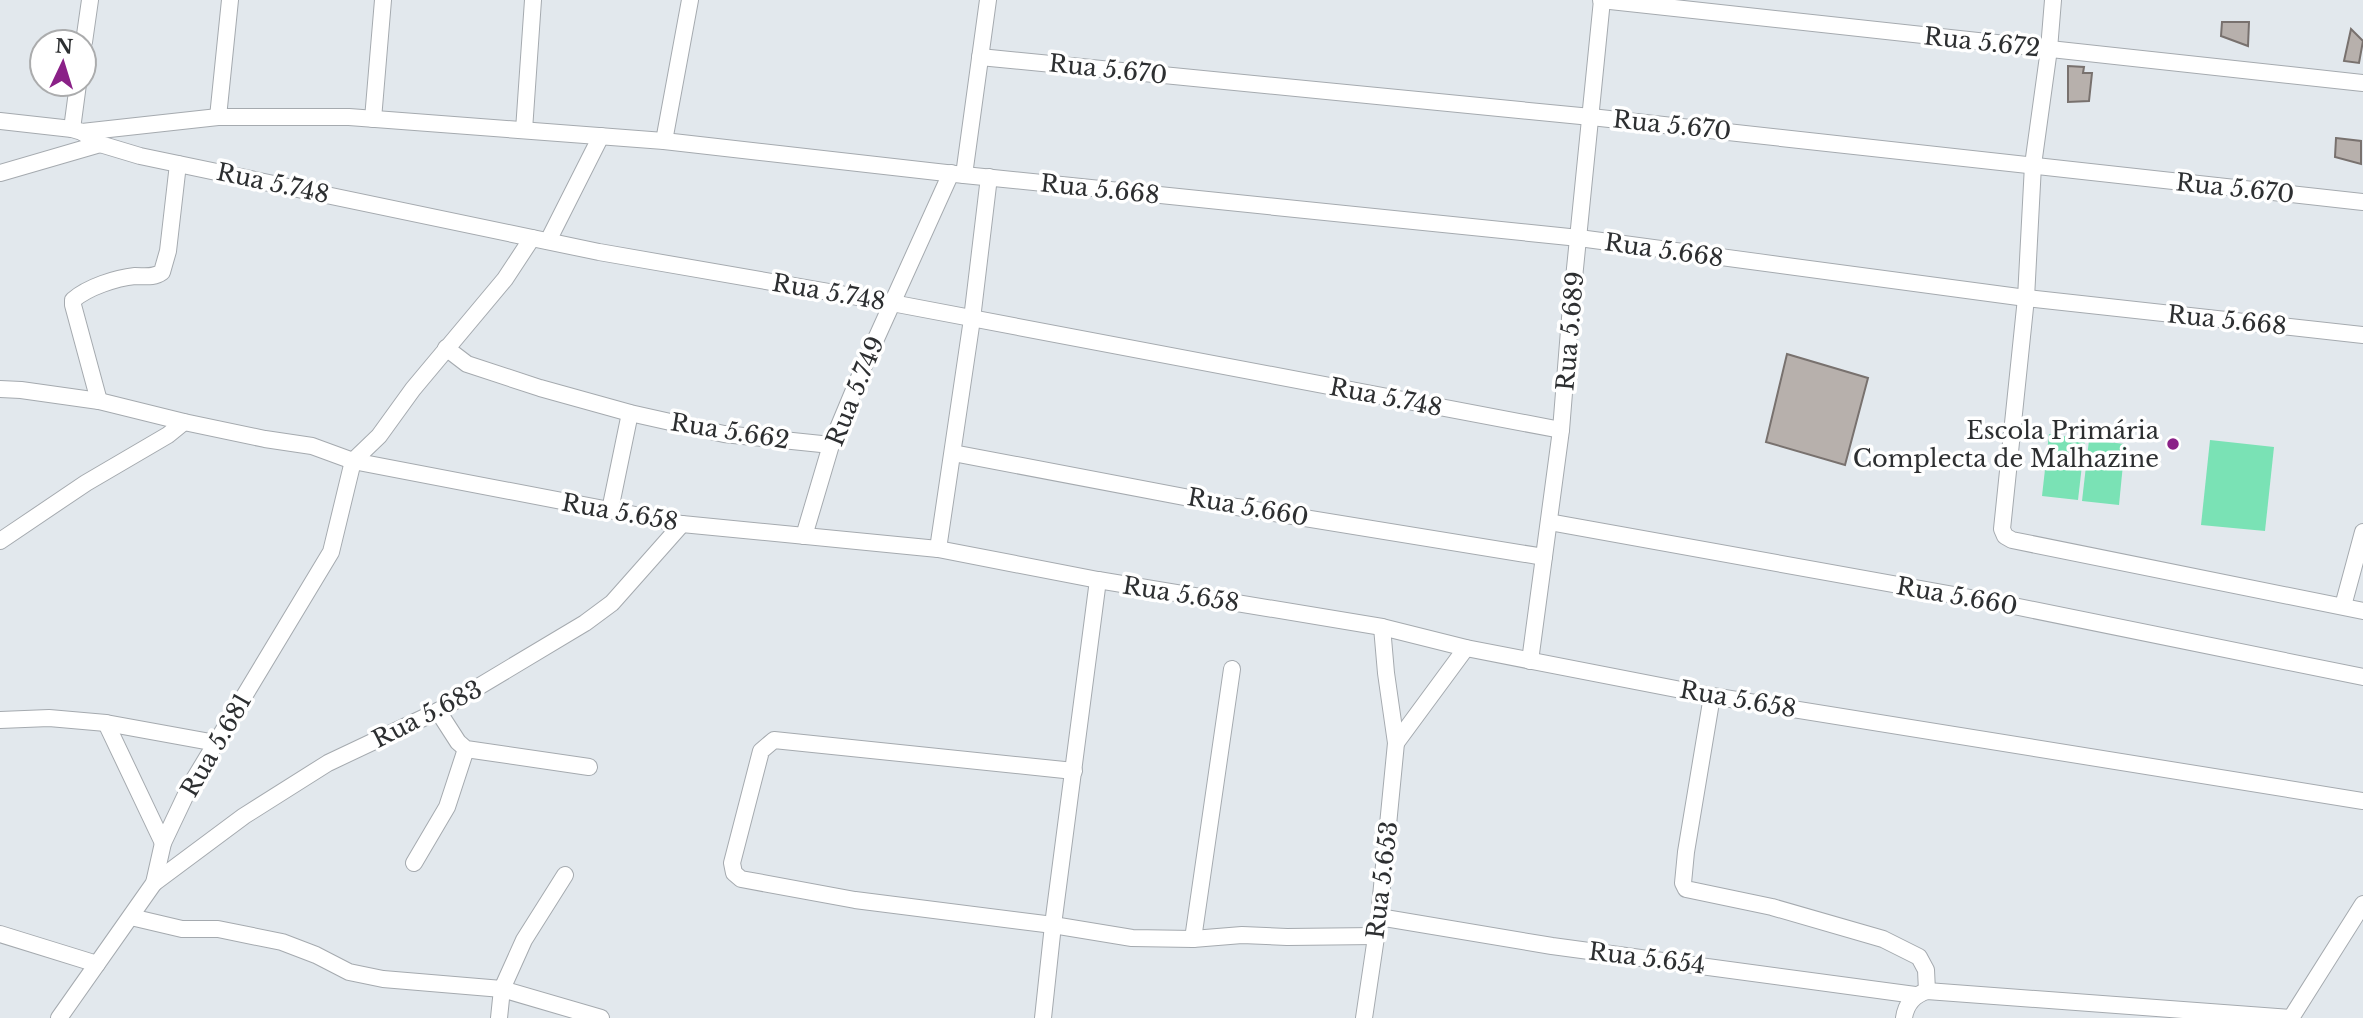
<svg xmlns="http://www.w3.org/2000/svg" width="2363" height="1018" font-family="'Libre Baskerville',serif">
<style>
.green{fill:#7ae2b5}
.building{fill:#b7b0ac;stroke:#78716e;stroke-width:2}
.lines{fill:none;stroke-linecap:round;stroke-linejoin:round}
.minor-casing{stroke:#a5aaaf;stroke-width:18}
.minor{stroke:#fff;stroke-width:16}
.poi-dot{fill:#8a2187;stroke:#fff;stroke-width:2.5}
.labels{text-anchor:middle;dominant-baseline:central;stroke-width:7;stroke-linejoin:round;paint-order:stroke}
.street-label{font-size:24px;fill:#2d2f31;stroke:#fff}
.poi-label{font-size:24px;fill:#2d2f31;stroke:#fff;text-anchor:end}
</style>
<rect width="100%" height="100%" fill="#e2e8ed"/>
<g class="green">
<path d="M2049,434L2085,439L2078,500L2042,496Z"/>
<path d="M2089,440L2125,444L2119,505L2082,501Z"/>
<path d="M2210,440L2274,447L2265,531L2201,525Z"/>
</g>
<g class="building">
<path d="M2222,22H2249L2248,46L2221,36Z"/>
<path d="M2351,29L2363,41L2359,63L2344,61Z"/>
<path d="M2068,66L2084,67L2083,73H2092L2089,101L2068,102Z"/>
<path d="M2336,138L2361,141V164L2335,157Z"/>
<path d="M1787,354L1868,378L1845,465L1766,442Z"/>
</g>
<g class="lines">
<g class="minor-casing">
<g id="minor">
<path d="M1601,0L2363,83"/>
<path d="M2053,0L2049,49L2033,165L2026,298L2002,529L2005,536L2012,540L2363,611"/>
<path d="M84,42L90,0"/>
<path d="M980,57L1591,117L2363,202"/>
<path d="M218,117L230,0"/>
<path d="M373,119L383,0"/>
<path d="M0,121L72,129L82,132L218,117H349L664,141L964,175L1579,238L2026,298L2363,335"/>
<path d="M72,129L78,84"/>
<path d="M524,130L533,0"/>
<path d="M82,132L100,144L140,156L599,252L892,303L1561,430"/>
<path d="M664,141L690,0"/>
<path d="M0,173L100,144"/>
<path d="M964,175L988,0"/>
<path d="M548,241L601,136"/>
<path d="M446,348L467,364L540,388L630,413L724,434L831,445"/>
<path d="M0,389L21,390L99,401L184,422L265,439L312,446L353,461L682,524L938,549L1098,580L1382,627L1466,648L1712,696L2363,801"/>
<path d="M99,401L73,305V300C88,287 116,278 135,276C145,276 154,278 162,272L168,251L178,164"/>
<path d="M953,453L1237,507L1544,557"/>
<path d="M610,510L630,413"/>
<path d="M1549,522L2004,604L2363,677"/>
<path d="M804,536L831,445L866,361L951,173"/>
<path d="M0,541L86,483L168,435L184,422"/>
<path d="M938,549L972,319L989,177"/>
<path d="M2343,606L2363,532"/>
<path d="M1530,661L1561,430L1570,318L1602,0"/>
<path d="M1712,696L1686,852L1683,883L1686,889L1772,907L1883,939L1919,957L1926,970L1927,991"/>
<path d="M438,711L458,742L466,749L589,767"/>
<path d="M0,720L49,718L106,723L216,743"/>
<path d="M106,723L163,843"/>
<path d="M1396,743L1466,648"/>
<path d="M1074,771L774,740L761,751L732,863L734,873L741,879L855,900L1053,925L1132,938L1193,939L1242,935L1287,937L1376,936"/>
<path d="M414,863L447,807L466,749"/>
<path d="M154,883L244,816L328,763L438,711L585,623L612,603L682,524"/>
<path d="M131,917L182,929H218L282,942L316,955L349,972L383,979L502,989L601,1018"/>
<path d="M1379,917L1552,946L1915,995"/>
<path d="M0,934L97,964"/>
<path d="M1193,939L1232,669"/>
<path d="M59,1018L154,883L163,843L190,786L331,552L353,461L379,436L413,389L505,279L532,238"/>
<path d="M499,1018L502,989L524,940L565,875"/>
<path d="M1043,1018L1053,925L1098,580"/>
<path d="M1364,1018L1379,917L1396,743L1386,673L1382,627"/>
<path d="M1904,1018C1906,1004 1914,995 1927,991L2291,1018"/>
<path d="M2291,1018L2363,904"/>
</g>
</g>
<use href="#minor" class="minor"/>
</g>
<circle class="poi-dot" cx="2173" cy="444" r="7"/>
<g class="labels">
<g class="street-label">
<text transform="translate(1982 42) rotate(6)">Rua 5.672</text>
<text transform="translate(1108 69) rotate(6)">Rua 5.670</text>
<text transform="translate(1672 125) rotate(6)">Rua 5.670</text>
<text transform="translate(273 183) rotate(12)">Rua 5.748</text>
<text transform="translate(2235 188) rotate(6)">Rua 5.670</text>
<text transform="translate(1100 189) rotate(6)">Rua 5.668</text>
<text transform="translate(1664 250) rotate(8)">Rua 5.668</text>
<text transform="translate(829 292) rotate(10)">Rua 5.748</text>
<text transform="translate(2227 320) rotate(6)">Rua 5.668</text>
<text transform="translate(1570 331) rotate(-85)">Rua 5.689</text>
<text transform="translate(855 391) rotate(-68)">Rua 5.749</text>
<text transform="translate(1386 397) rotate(11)">Rua 5.748</text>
<text transform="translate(730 431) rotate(9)">Rua 5.662</text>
<text transform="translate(1248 507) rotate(10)">Rua 5.660</text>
<text transform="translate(620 512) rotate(10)">Rua 5.658</text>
<text transform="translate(1181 594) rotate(9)">Rua 5.658</text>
<text transform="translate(1957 596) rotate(10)">Rua 5.660</text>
<text transform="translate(1738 699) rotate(10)">Rua 5.658</text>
<text transform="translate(427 714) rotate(-27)">Rua 5.683</text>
<text transform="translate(216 745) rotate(-60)">Rua 5.681</text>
<text transform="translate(1382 880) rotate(-83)">Rua 5.653</text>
<text transform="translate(1647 958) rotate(7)">Rua 5.654</text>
</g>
<g class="poi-label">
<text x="2159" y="430">Escola Primária<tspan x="2159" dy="28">Complecta de Malhazine</tspan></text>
</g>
</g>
<g transform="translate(63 63) rotate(4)"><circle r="33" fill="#ffffff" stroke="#abacad" stroke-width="2"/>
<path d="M0-5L12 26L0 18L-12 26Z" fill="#8a2187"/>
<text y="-10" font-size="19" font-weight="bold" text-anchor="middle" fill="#2d2f31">N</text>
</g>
</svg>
